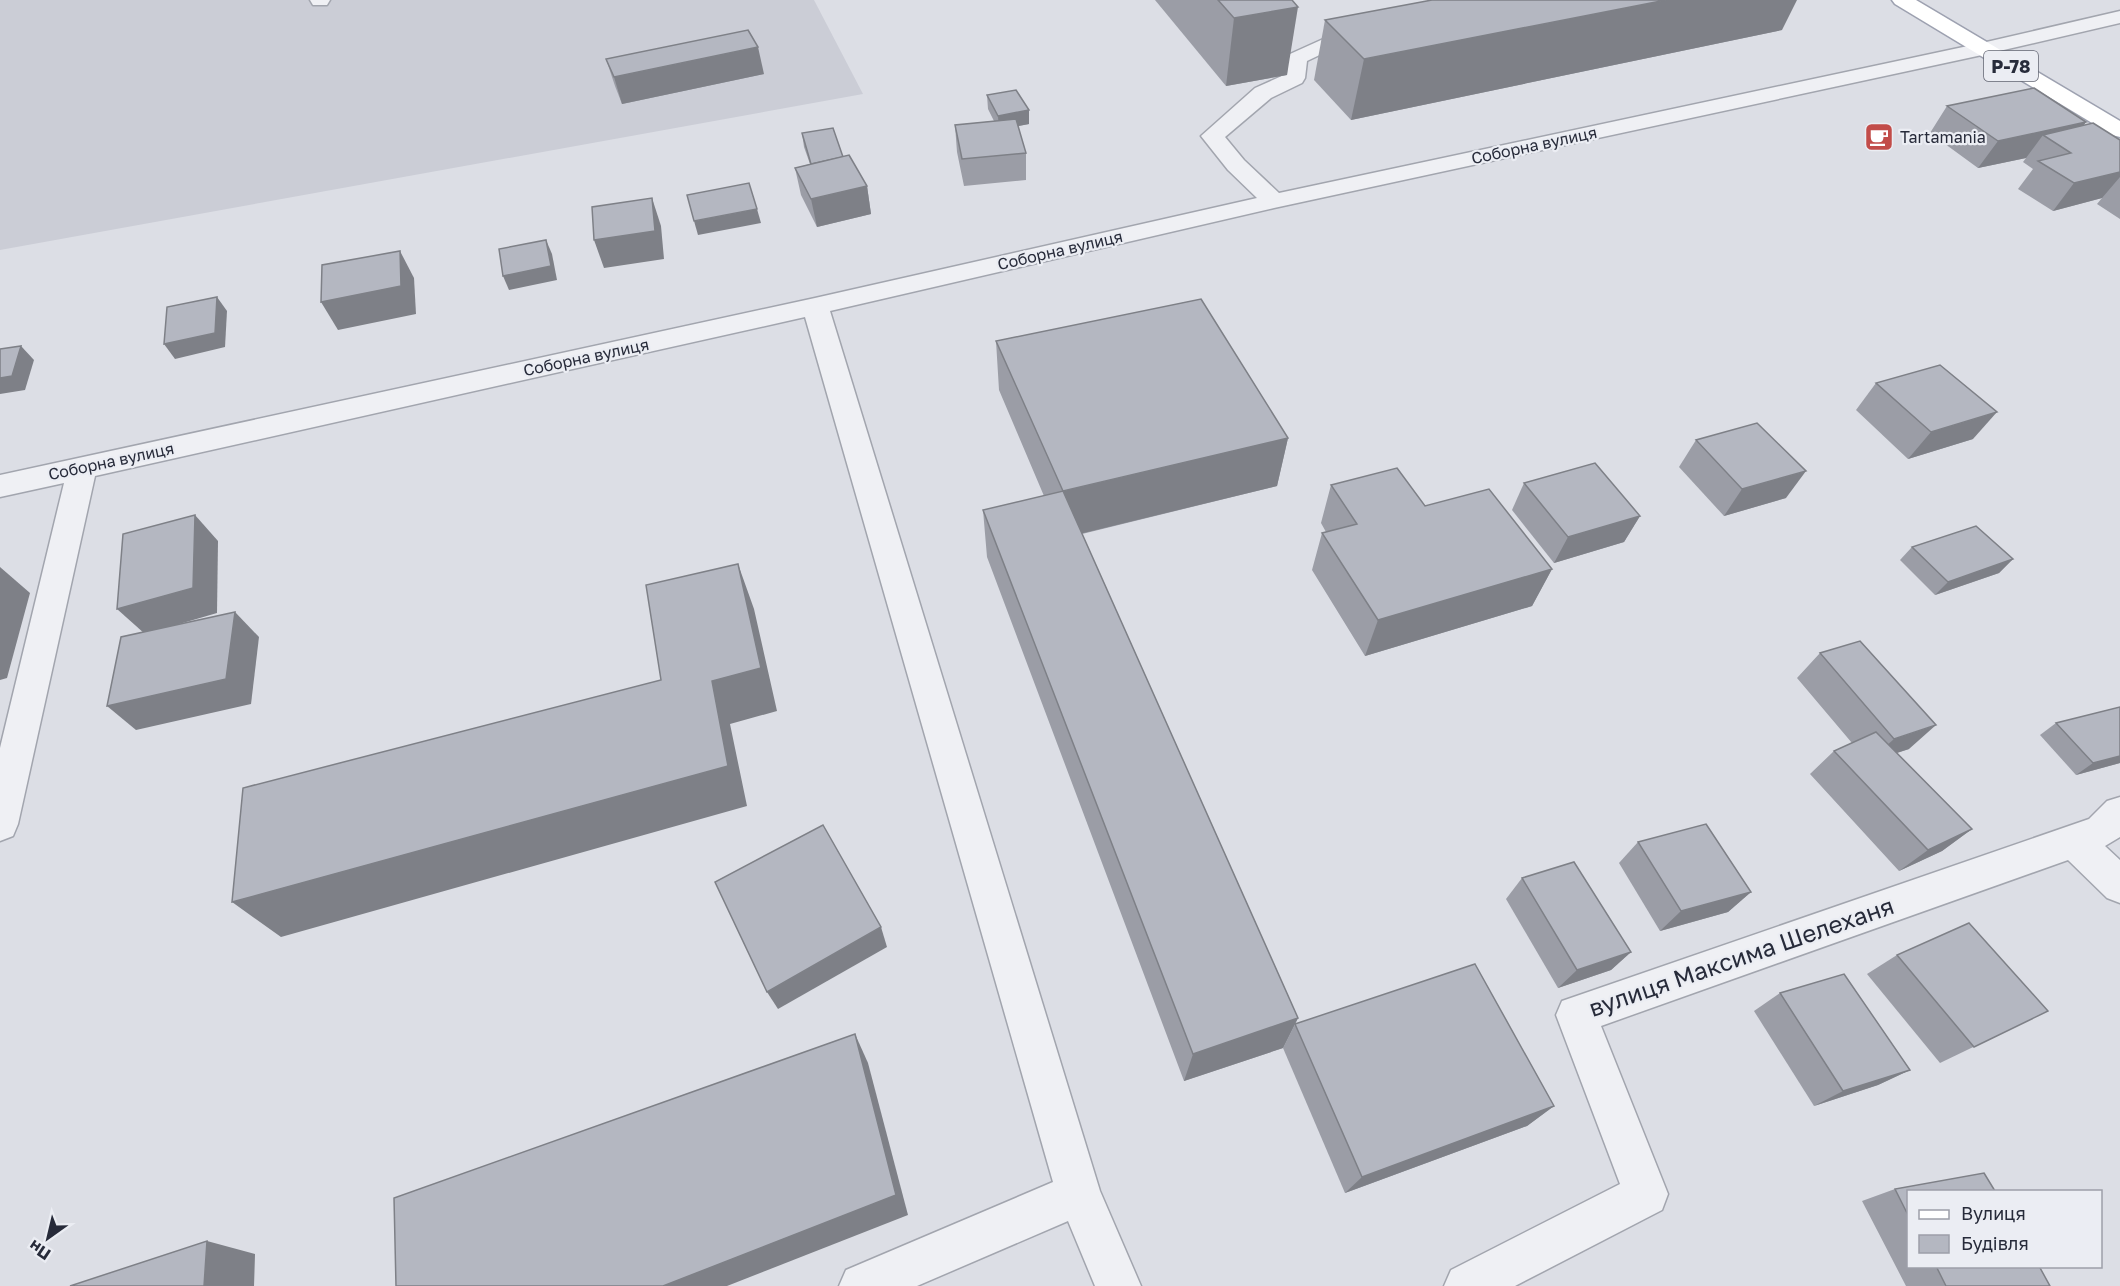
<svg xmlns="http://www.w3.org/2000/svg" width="2120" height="1286" font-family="'Golos Text',sans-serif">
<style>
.built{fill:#cbcdd6}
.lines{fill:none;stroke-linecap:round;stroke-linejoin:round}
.minor-casing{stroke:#a2a5ae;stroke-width:3}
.major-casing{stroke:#9da1b0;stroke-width:3}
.minor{fill:#eff0f4;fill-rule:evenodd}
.major{fill:#fff;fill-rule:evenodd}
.wall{fill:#9b9da6}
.shaded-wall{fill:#7e8087}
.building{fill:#b4b7c1;stroke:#7e8087;stroke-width:1.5}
.labels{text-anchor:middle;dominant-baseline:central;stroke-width:4.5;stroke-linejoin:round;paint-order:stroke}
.far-poi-label{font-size:16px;fill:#272b3a;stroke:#ebedf3;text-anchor:start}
.far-street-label{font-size:16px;fill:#272b3a;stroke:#ebedf3}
.shield{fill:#ebedf3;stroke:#626572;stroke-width:1.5}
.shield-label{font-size:18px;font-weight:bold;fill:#272b3a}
.near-street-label{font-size:24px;fill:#272b3a;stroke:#ebedf3}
</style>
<rect width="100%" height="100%" fill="#dcdee5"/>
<path class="built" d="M0,0H814L863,94L0,250Z"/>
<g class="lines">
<g class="minor-casing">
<g id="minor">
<path d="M310,0H330L327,5H313Z"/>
<path d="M2120,11V23L1982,55L1274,208L830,311L1100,1191L1141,1286H1095L1068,1221L917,1286H839L846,1270L1053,1182L805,317L95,476L18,824L13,836L0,841V748L64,483L0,497V475L815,298L1257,198L1228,170L1201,136L1255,88L1284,75L1290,54L1361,22L1368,24L1371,28L1368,32L1307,61L1305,78L1302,83L1271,98L1225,137L1244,160L1279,193L1982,43Z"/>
<path d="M2120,797V837L2105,846L2120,860V903L2107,898L2068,860L1601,1026L1668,1194L1662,1210L1515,1286H1444L1451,1270L1620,1184L1556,1015L1562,1001L2089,819L2107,801Z"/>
</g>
</g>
<g class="major-casing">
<path id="major" d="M1892,0H1916L2120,121V137L2112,135L1895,4Z"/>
</g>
<use href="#minor" class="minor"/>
<use href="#major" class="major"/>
</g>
<g class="wall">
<path d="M1155,0H1292L1287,75L1226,86Z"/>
<path d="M1325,20L1782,30L1351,120L1314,80Z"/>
<path d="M606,59L764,74L622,104L615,86Z"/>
<path d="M987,95L1029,124L1018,126L1026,153V180L964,186L957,152L955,125L994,121L988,109Z"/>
<path d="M1947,106L2086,122L2084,125L2120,140V219L2097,204L2102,198L2053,211L2018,189L2033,169L2023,162L2026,158L1978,168L1930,133Z"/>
<path d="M802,133L843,157L867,186L871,214L817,227L801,195L795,168L810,164L804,147Z"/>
<path d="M996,341L1288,438L1277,486L1082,534L1298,1018L1283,1048L1184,1081L987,557L983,510L1044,496L999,390Z"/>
<path d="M1876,383L1973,439L1908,459L1856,410Z"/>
<path d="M1696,440L1786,498L1724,516L1679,467Z"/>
<path d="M1524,483L1640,516L1624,542L1554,563L1512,510Z"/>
<path d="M1331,485L1425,506L1552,569L1532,606L1365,656L1312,570L1322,533L1326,532L1321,523Z"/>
<path d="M1912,547L2013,559L1999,573L1935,595L1900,560Z"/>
<path d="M1820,653L1909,749L1897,753L1972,829L1942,851L1899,871L1810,774L1834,751L1852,743L1797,678Z"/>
<path d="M2120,707V763L2076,775L2040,735L2056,723Z"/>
<path d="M1638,842L1751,892L1728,912L1660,931L1619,863Z"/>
<path d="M1522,878L1631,952L1611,970L1558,988L1506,899Z"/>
<path d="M1897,955L2048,1011L1940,1063L1867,974Z"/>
<path d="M1780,993L1910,1070L1878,1085L1814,1106L1754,1011Z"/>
<path d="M1295,1024L1554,1106L1527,1126L1345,1193L1283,1048Z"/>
<path d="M1895,1189L1908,1191V1266H2039L2050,1286H1906L1862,1201Z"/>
</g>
<g class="shaded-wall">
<path d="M1666,0H1797L1782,30L1351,120L1364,59Z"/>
<path d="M1298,7L1287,75L1226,86L1234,18Z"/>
<path d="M758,47L764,74L622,104L614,77Z"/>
<path d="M1029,110V124L999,130L998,116Z"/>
<path d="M2086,122L2065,149L2043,135L2026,158L1978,168L1998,141Z"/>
<path d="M2120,172V177L2102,198L2053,211L2074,183Z"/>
<path d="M867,186L871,214L817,227L811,199Z"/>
<path d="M652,198L661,226L664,259L604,268L594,240Z"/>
<path d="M757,209L761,223L698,235L694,221Z"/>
<path d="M546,240L552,254L557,280L509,290L503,276Z"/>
<path d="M400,251L414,278L416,314L338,330L321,302Z"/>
<path d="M217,297L227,311L225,347L175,359L164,344Z"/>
<path d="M21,346L34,360L25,390L0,394V378Z"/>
<path d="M1997,412L1973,439L1908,459L1931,432Z"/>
<path d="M1288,438L1277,486L1063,538V491Z"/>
<path d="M1806,471L1786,498L1724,516L1742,489Z"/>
<path d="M195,515L218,541L217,613L145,634L117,609Z"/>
<path d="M1640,516L1624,542L1554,563L1568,537Z"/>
<path d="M2013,559L1999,573L1935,595L1948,582Z"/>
<path d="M738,564L754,609L777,711L730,724L747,806L281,937L232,902L712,681Z"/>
<path d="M0,567L30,593L7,678L0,680Z"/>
<path d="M1552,569L1532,606L1365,656L1378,620Z"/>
<path d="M235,612L259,637L251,704L136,730L107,706Z"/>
<path d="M1936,725L1909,749L1868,762L1894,739Z"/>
<path d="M2120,756V763L2076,775L2093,763Z"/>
<path d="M1972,829L1942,851L1899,871L1928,850Z"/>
<path d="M1751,892L1728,912L1660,931L1681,911Z"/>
<path d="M881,927L887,947L778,1009L767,992Z"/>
<path d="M1631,952L1611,970L1558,988L1577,970Z"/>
<path d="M1298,1018L1283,1048L1184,1081L1193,1054Z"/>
<path d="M855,1034L868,1063L908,1215L727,1286H663Z"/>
<path d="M1910,1070L1878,1085L1814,1106L1843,1091Z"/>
<path d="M1554,1106L1527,1126L1345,1193L1362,1177Z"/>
<path d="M207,1241L255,1254L254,1286H204Z"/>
</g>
<g class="building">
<path d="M1218,0H1292L1298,7L1234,18Z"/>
<path d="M1432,0H1666L1364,59L1325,20Z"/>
<path d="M748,30L758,47L614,77L606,59Z"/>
<path d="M2034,88L2086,122L1998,141L1947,106Z"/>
<path d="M1016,90L1029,110L998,116L987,95Z"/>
<path d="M1016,119L1026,153L962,159L955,125Z"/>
<path d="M2093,123L2120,140V172L2074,183L2038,161L2071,153L2043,135Z"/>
<path d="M833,128L843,157L811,164L802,133Z"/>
<path d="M849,155L867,186L811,199L795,168Z"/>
<path d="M749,183L757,209L694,221L687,195Z"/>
<path d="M652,198L655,231L594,240L592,207Z"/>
<path d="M546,240L551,266L503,276L499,249Z"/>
<path d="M400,251L401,286L321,302L322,265Z"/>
<path d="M217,297L215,333L164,344L167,307Z"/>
<path d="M1201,299L1288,438L1063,491L996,341Z"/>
<path d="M21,346L12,376L0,378V349Z"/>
<path d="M1940,365L1997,412L1931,432L1876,383Z"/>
<path d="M1757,423L1806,471L1742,489L1696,440Z"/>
<path d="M1595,463L1640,516L1568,537L1524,483Z"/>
<path d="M1397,468L1425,506L1489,489L1552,569L1378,620L1322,533L1357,524L1331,485Z"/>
<path d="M1063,491L1298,1018L1193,1054L983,510Z"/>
<path d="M195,515L193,588L117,609L123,534Z"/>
<path d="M1976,526L2013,559L1948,582L1912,547Z"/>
<path d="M738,564L761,668L712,681L728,766L232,902L243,788L661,680L646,585Z"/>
<path d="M235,612L226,679L107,706L121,637Z"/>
<path d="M1860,641L1936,725L1894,739L1820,653Z"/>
<path d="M2120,707V756L2093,763L2056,723Z"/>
<path d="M1876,732L1972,829L1928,850L1834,751Z"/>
<path d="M1706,824L1751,892L1681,911L1638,842Z"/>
<path d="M823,825L881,927L767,992L715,882Z"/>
<path d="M1574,862L1631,952L1577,970L1522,878Z"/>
<path d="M1969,923L2048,1011L1974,1047L1897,955Z"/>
<path d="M1475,964L1554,1106L1362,1177L1295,1024Z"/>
<path d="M1844,974L1910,1070L1843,1091L1780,993Z"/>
<path d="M855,1034L896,1195L663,1286H396L394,1198Z"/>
<path d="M1984,1173L1995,1191H1908V1215L1895,1189Z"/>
<path d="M207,1241L204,1286H70Z"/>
<path d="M1936,1266H2039L2050,1286H1946Z"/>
</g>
<defs>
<g id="cafe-square" transform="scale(1.5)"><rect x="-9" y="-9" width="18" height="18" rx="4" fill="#c24c49" stroke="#ebedf3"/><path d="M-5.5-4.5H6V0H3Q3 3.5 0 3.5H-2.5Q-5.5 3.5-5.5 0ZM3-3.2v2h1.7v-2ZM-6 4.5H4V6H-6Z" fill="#fff"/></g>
</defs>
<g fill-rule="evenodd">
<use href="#cafe-square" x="1879" y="137"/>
</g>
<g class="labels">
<g class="far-poi-label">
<text x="1900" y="137">Tartamania</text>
</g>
<g class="far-street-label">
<text transform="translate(1534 145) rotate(-12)">Соборна вулиця</text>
<text transform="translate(1060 250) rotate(-13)">Соборна вулиця</text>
<text transform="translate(586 357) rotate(-12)">Соборна вулиця</text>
<text transform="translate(111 461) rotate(-12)">Соборна вулиця</text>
</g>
<rect class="shield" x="1984" y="51" width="54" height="30" rx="4.5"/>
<g class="shield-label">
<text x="2011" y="66">Р-78</text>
</g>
<g class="near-street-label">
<text transform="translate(1741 956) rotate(-19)">вулиця Максима Шелеханя</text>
</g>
</g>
<rect x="1907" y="1190" width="195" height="78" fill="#ebedf3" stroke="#9d9fa9" stroke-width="1.5"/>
<rect x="1919" y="1210" width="30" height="9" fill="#ffffff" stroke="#9d9fa9" stroke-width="1.5"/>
<text x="1961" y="1220" font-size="18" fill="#272b3a">Вулиця</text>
<rect x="1919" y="1235" width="30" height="18" fill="#b4b7c1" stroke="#9d9fa9" stroke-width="1.5"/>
<text x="1961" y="1250" font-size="18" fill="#272b3a">Будівля</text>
<g transform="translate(48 1238) rotate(214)" stroke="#ebedf3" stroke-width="4.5" paint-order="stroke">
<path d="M0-4.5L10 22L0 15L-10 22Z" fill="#272b3a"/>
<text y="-9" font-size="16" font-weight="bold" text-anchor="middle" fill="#272b3a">Пн</text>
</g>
</svg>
